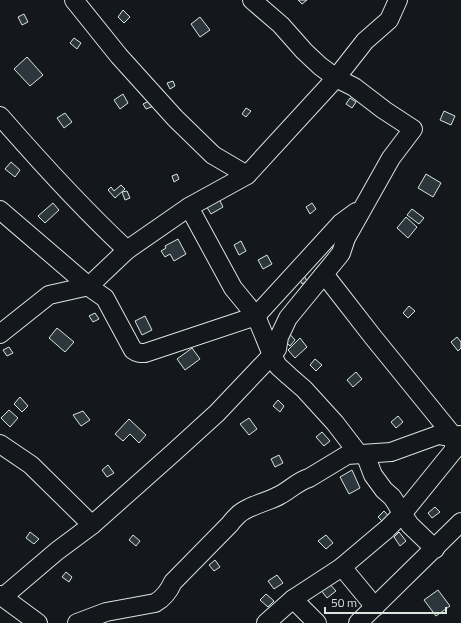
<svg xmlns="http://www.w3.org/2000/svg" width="461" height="623" font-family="'Titillium Web',sans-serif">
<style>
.building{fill:#2c363c;stroke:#d8e6dc}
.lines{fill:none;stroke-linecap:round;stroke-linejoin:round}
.minor-casing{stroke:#d8e6dc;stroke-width:20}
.minor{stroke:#14181c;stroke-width:18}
</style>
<rect width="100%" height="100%" fill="#14181c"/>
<g class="building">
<path d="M298,0H307L302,4Z"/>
<path d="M123,10L130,17L124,23L118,17Z"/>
<path d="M24,14L28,22L22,25L18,17Z"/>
<path d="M200,17L210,30L200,37L191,24Z"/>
<path d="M74,38L81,43L77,49L70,43Z"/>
<path d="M27,57L43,75L30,86L14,69Z"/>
<path d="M173,81L175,86L170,89L167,83Z"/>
<path d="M123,94L128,103L120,109L114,100Z"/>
<path d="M350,98L356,102L352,108L346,104Z"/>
<path d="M151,100L154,106L146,109L143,104Z"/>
<path d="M246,108L251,111L246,117L242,114Z"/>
<path d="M444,111L455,116L451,125L440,120Z"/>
<path d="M65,113L72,122L64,128L57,118Z"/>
<path d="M11,162L20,170L15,177L5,169Z"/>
<path d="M177,174L179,179L174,182L172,176Z"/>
<path d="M426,174L441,183L433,197L418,188Z"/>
<path d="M121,185L125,189L115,198L108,190L111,187L114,191Z"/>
<path d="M127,191L130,198L125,200L122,192Z"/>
<path d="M218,197L223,207L211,214L205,204Z"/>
<path d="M53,203L59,210L45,223L38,216Z"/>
<path d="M312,203L316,209L310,214L306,207Z"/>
<path d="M412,209L424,218L419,224L407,215Z"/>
<path d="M406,217L417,227L408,238L397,228Z"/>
<path d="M178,239L186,254L174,261L170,254L165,257L161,251L166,248L165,246Z"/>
<path d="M241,241L246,251L239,255L234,245Z"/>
<path d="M267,255L272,264L263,269L258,260Z"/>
<path d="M303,274L307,281L302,284L298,276Z"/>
<path d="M409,306L415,311L408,318L403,313Z"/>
<path d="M95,313L99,319L93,322L89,316Z"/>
<path d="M145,316L152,330L142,335L135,321Z"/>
<path d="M57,328L74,342L65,352L49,338Z"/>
<path d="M288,332L295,340L290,346L282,338Z"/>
<path d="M457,337L461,342V348L458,351L451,342Z"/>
<path d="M300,338L307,347L295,358L288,350Z"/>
<path d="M9,347L13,353L7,356L3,350Z"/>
<path d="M192,348L200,359L185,370L177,359Z"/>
<path d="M315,359L322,365L316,371L310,365Z"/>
<path d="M356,372L362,379L353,387L347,380Z"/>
<path d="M20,397L28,406L22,412L14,404Z"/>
<path d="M278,400L284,406L280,412L273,406Z"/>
<path d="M9,410L18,418L10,427L1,418Z"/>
<path d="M83,411L90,420L81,426L73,415Z"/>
<path d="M398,416L403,422L396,428L391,422Z"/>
<path d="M249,418L257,429L249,435L240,424Z"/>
<path d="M129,419L146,435L139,443L130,434L123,441L115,434Z"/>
<path d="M322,432L330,441L324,446L316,437Z"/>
<path d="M279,455L283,463L275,467L271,459Z"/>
<path d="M108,465L114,473L107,477L102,470Z"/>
<path d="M352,470L360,488L349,494L340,477Z"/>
<path d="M435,507L440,512L432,518L428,513Z"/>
<path d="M384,511L392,520L386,525L378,517Z"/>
<path d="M30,532L39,539L34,544L26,538Z"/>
<path d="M399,532L406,541L400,546L394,537Z"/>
<path d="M133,535L140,541L136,546L129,540Z"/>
<path d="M326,535L333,543L326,549L318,541Z"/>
<path d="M215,560L220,567L214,571L209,565Z"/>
<path d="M66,572L72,577L69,582L62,577Z"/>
<path d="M277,575L283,583L274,589L268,581Z"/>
<path d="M328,582L336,591L327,598L320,589Z"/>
<path d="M438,590L450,606L436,616L424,600Z"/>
<path d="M266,594L274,601L268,607L260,600Z"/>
</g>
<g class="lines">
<g class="minor-casing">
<g id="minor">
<path d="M74,0L119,56L175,118L213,155L247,175"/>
<path d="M0,116C41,163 82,208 127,250"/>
<path d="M189,207L233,288L256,316L272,355L278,366L289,376L304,389L335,423L358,453"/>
<path d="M0,210L92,289L105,298L133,350C137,353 140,353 145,353L256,316L341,223L356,212"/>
<path d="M0,334L49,295L89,286L127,250L189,207L247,175L336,78L365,41L389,20L398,0"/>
<path d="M0,444L31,465L92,525"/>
<path d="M365,454L373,475L384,490L392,497L396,503L403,515L410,525L435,549"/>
<path d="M342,567L375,607"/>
<path d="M0,595L38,623"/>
<path d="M3,597L57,551L92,525L173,453L217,413L272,355L277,349L279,337L288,318L338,257L341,253L346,238L391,158L413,129L384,110L354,87L336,78L320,66L304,51L281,25L252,0"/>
<path d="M293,599L317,623"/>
<path d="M77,623L106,612L155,603C164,598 169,591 173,582L230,524C232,521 235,518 238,515C247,506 268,502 280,495C290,490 298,481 309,478L347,455L391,452L438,435L455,438L460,435"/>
<path d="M266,623L293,599L342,567L387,529L403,513L454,450V442L455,438L373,337L324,274"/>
<path d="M358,623L461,522"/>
</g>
</g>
<use href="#minor" class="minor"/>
</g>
<path d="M325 607v6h121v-6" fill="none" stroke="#d8e6dc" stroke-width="2"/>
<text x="331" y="607" font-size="12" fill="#d8e6dc" stroke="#14181c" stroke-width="3" paint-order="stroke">50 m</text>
</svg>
